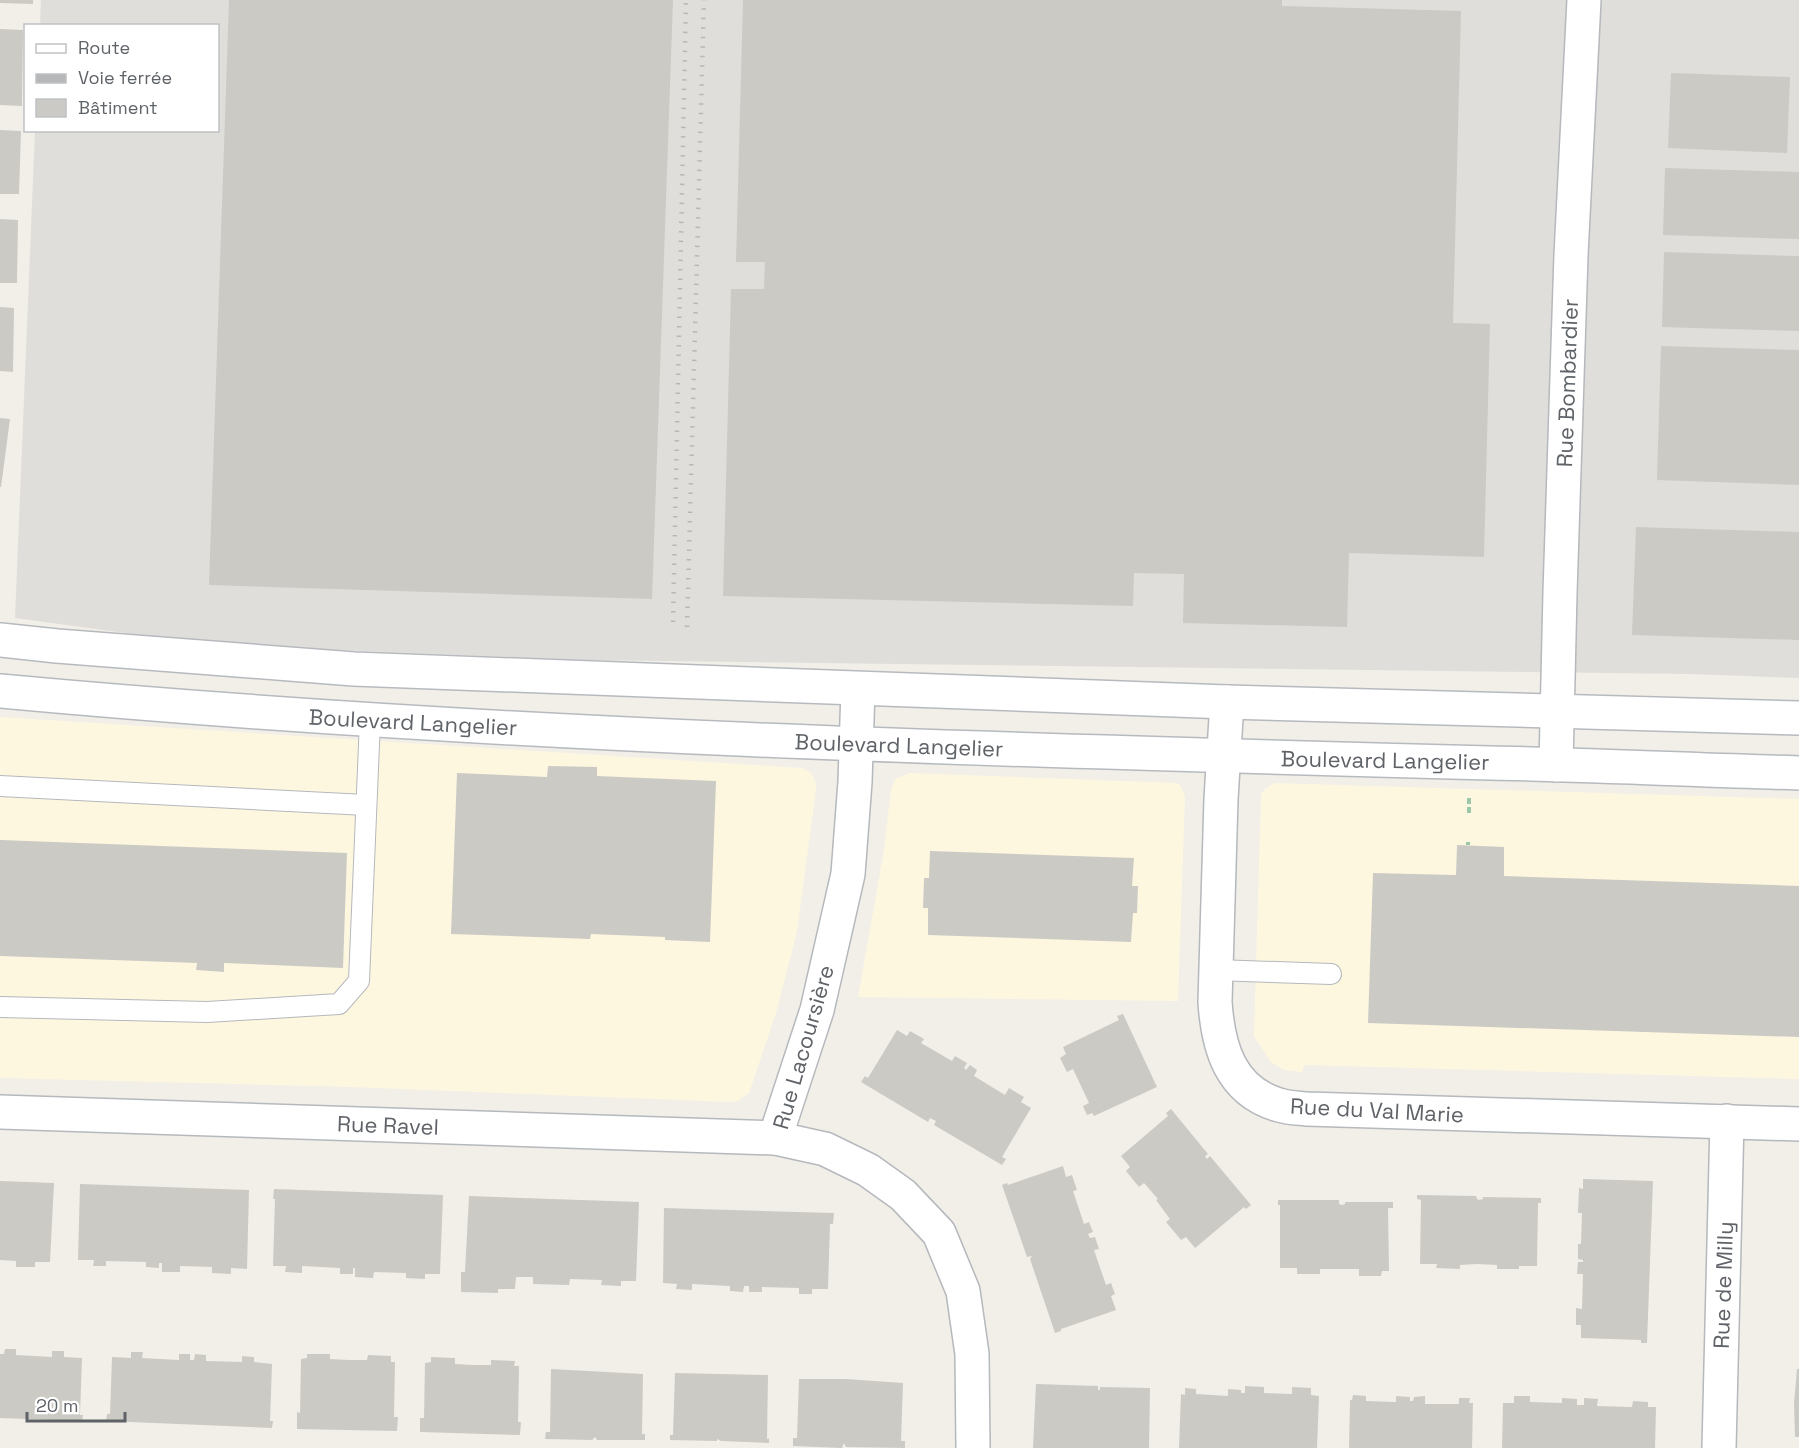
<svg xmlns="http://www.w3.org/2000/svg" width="1799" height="1448" font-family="'Space Grotesk',sans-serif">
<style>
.commercial{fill:#fef7e0}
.industrial{fill:#e0deda}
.building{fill:#cccac5}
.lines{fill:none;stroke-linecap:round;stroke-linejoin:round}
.service-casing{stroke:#b5b8bc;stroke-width:22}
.minor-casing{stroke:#b5b8bc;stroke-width:36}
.tertiary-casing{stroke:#b5b8bc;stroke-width:36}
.secondary-casing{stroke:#b6babf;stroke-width:36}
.path{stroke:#9cc7a9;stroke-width:4;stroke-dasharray:6 3;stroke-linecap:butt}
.service{stroke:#fff;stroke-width:20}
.minor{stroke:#fff;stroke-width:33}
.tertiary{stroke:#fff;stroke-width:33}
.secondary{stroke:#fff;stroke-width:33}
.rail{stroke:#b6b7b8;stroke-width:4.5;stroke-dasharray:1.5 8;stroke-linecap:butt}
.labels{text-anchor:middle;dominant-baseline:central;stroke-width:4.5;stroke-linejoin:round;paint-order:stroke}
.street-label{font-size:22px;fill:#5f6368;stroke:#fff}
</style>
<rect width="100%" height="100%" fill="#f1efe8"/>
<g class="commercial">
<path d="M0,717L802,768L811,773L816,783V789L797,932L776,1013L749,1093L738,1101L730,1102L350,1087L0,1078Z"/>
<path d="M910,773L1176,783L1180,785L1185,796L1178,1001L858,997L884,850L891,790L895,779Z"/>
<path d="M1275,783L1799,799V1079L1304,1065L1302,1072L1284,1070L1271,1062L1254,1036L1261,794L1265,789Z"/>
</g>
<path class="industrial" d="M41,0H1799V678L1688,674L586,660L214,645L15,618L35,131L218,130V26L40,25Z"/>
<g class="building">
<path d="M0,0H33V4L0,3Z"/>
<path d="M229,0H673L652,599L209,585Z"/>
<path d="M743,0H1282V6L1461,11L1453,323L1490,324L1484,557L1349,553L1347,627L1183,623L1184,574L1134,573L1133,606L723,596L731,289H764L765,262H736Z"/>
<path d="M0,29L23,30L22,106L0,105Z"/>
<path d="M1671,73L1790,77L1787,153L1668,148Z"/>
<path d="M0,130L21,131L19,194H0Z"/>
<path d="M1665,168L1799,172V239L1663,235Z"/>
<path d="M0,219L18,220L17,283H0Z"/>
<path d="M1664,252L1799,256V331L1662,327Z"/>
<path d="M0,307L14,308L13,372L0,371Z"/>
<path d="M1661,346L1799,350V485L1657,480Z"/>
<path d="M0,418L10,419L1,487H0Z"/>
<path d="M1636,527L1799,532V640L1632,635Z"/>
<path d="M548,766L597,767V776L716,781L710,942L665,940V937L591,934L590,939L451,934L457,773L547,777Z"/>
<path d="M0,840L347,853L343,968L224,963V972L196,970L197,963L0,956Z"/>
<path d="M1457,845L1504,847V876L1799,886V1037L1368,1023L1373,873L1456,875Z"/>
<path d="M930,851L1134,858L1132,886H1138L1137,913H1133L1131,942L928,935V908H923L924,878H929Z"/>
<path d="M1123,1014L1157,1087L1094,1116L1092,1113L1087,1115L1083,1106L1089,1103L1073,1069L1067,1072L1060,1058L1066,1054L1063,1047L1119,1020L1117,1016Z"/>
<path d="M897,1030L907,1036L910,1031L924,1039L921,1043L952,1061L955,1056L967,1063L964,1068L966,1070L970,1065L977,1070L974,1076L1005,1095L1009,1088L1024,1097L1021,1102L1031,1108L1002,1157L1006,1159L1002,1165L934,1125L936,1121L930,1118L928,1122L861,1082L865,1076L868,1078Z"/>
<path d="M1171,1109L1208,1154L1205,1156L1207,1159L1210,1156L1251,1205L1246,1209L1244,1207L1195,1248L1186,1237L1181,1240L1166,1222L1170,1219L1156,1200L1158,1199L1144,1183L1139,1187L1126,1171L1130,1167L1121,1156L1168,1116L1166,1113Z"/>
<path d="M1063,1166L1066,1177L1072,1175L1077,1190L1073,1191L1084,1224L1089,1222L1093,1232L1088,1234L1090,1238L1095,1237L1099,1249L1094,1250L1106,1285L1111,1283L1115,1294L1111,1296L1116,1310L1061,1329V1331L1055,1333L1030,1259L1032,1256L1027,1257L1002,1185L1007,1183L1008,1185Z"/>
<path d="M1583,1179L1653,1181L1647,1343H1641V1340L1581,1338V1325H1576V1308L1582,1309L1583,1274H1577L1578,1262H1583V1260L1578,1259V1244H1581L1582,1213H1578L1579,1188L1583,1189Z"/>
<path d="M0,1181L54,1183L50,1262H35V1267H16V1261L0,1260Z"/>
<path d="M80,1184L249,1190L247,1269L231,1268V1274L212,1273V1267L180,1266V1272H162V1263H159V1268L146,1267V1262L106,1261V1266H93L94,1260H78Z"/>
<path d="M274,1189L443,1195L440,1274H425V1279L406,1278V1273L374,1272L373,1278L355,1277V1268H353V1274H340V1268L302,1266V1273L285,1272L286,1266H273L275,1199H273Z"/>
<path d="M1417,1195L1476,1196L1477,1199L1479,1200L1483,1199V1197L1541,1198V1203H1538L1537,1266H1519V1269H1497V1265L1477,1264L1460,1265V1269L1436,1268L1437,1264H1420L1421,1200L1417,1199Z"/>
<path d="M469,1196L639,1202L636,1281H621V1286L601,1285L602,1280L570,1279L569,1285L533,1284V1277H516L515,1289H498V1293L461,1292V1272H465Z"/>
<path d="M1278,1200H1339V1204L1342,1205L1345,1204V1202H1393V1208H1388L1389,1271H1382L1381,1276H1359V1269H1320V1274H1297V1268H1280V1205H1278Z"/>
<path d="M664,1208L834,1213L833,1224H830L828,1289H812V1294H799V1288L762,1287V1292H749V1286H744L743,1292L730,1291V1286L692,1284V1290L676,1289L677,1284L663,1283Z"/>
<path d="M5,1349H16V1355L52,1357V1351H64V1357L82,1358L80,1415H83L82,1421L0,1418V1354H4Z"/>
<path d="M131,1352H143L142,1358L179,1360V1354H190V1360H194L195,1354L206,1355V1361L242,1362V1356L254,1357V1362L272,1364L270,1421H273L272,1428L106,1421L107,1414H110L112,1357L131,1358Z"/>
<path d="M307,1354H330V1359L349,1360H367L368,1355L391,1356V1362H395L394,1417H398L397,1431L297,1429V1412L300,1413L301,1359L307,1358Z"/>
<path d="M431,1357L455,1358V1364L473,1365H491V1360L515,1361L514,1366H519L518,1422H521L520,1435L420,1432V1418H424L425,1363L431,1362Z"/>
<path d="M551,1369L643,1374L642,1434H645V1440H597L595,1437L592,1440L545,1439L546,1432H550Z"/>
<path d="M1797,1369H1799V1437H1795L1794,1404Z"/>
<path d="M675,1373L768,1375L767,1439L769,1438V1443L721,1441L717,1439V1441L670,1440V1435H673Z"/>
<path d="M799,1379H846L903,1383L901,1441H905V1448L846,1447L844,1443L842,1448L793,1446V1438H797Z"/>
<path d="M1036,1384L1098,1386V1390H1100V1387L1150,1388L1149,1448H1033Z"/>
<path d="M1245,1386L1264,1387V1393L1292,1394V1387L1311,1388V1395L1319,1396L1317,1448H1179L1181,1394L1185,1395V1388L1196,1389V1394L1228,1396V1389L1241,1390V1393H1245Z"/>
<path d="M1353,1395L1366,1396V1401L1396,1402V1396L1410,1397V1401H1413L1414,1397L1425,1396V1404H1459V1398H1470L1469,1403H1473L1472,1448H1349L1350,1400H1352Z"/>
<path d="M1514,1396H1530V1402L1562,1403V1398L1577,1399V1405H1584V1398L1598,1399L1597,1406L1632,1407L1633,1401L1648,1402V1407H1656L1655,1448H1502L1503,1403H1514Z"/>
</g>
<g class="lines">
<g class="service-casing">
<g id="service">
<path d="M0,786L366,805"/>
<path d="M1216,970L1331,974"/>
<path d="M0,1007L207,1012L339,1004L359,981L370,721"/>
</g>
</g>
<g class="minor-casing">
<g id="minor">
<path d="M858,689L855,782L848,874L817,1010L775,1138L825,1149L868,1170L903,1195L939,1233L963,1291L972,1354L973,1448"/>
<path d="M1227,702L1221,799L1215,1002C1218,1047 1230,1091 1279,1105C1288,1108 1298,1108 1307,1109L1799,1124"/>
<path d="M0,1112L775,1138"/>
<path d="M1719,1448L1727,1121"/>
</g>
</g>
<g class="tertiary-casing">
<path id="tertiary" d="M1556,765L1560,593L1571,255L1584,0"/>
</g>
<g class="secondary-casing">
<g id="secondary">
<path d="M0,640L57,646L354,669L1227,702L1799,718"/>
<path d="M0,691C496,737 994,750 1491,763C1594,765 1696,770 1799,773"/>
</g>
</g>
<g class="path">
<path d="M1469,813V795"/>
<path d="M1468,845V842"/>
</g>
<use href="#service" class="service"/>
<use href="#minor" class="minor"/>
<use href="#tertiary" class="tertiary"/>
<use href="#secondary" class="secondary"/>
<g class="rail">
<path d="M673,622L686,0"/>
<path d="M687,627L704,0"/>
</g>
</g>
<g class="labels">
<g class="street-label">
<text transform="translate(1567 383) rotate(-88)">Rue Bombardier</text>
<text transform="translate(413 722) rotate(3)">Boulevard Langelier</text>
<text transform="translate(899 745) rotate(2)">Boulevard Langelier</text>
<text transform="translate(1385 760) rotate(1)">Boulevard Langelier</text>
<text transform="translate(803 1047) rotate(-74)">Rue Lacoursière</text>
<text transform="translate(1377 1110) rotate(3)">Rue du Val Marie</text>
<text transform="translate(388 1125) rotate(2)">Rue Ravel</text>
<text transform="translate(1723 1285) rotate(-88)">Rue de Milly</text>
</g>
</g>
<rect x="24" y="24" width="195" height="108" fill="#ffffff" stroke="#bfc1c3" stroke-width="1.5"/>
<rect x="36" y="44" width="30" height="9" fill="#ffffff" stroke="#bfc1c3" stroke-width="1.5"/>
<text x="78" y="54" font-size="18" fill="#5f6368">Route</text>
<rect x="36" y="74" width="30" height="9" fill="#b6b7b8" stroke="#bfc1c3" stroke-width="1.5"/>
<text x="78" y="84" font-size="18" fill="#5f6368">Voie ferrée</text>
<rect x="36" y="99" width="30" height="18" fill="#cccac5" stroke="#bfc1c3" stroke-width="1.5"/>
<text x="78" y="114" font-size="18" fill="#5f6368">Bâtiment</text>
<path d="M27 1412v9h98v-9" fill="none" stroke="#5f6368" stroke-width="3"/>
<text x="36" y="1412" font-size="18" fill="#5f6368" stroke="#ffffff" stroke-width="4.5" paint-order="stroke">20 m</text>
</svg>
